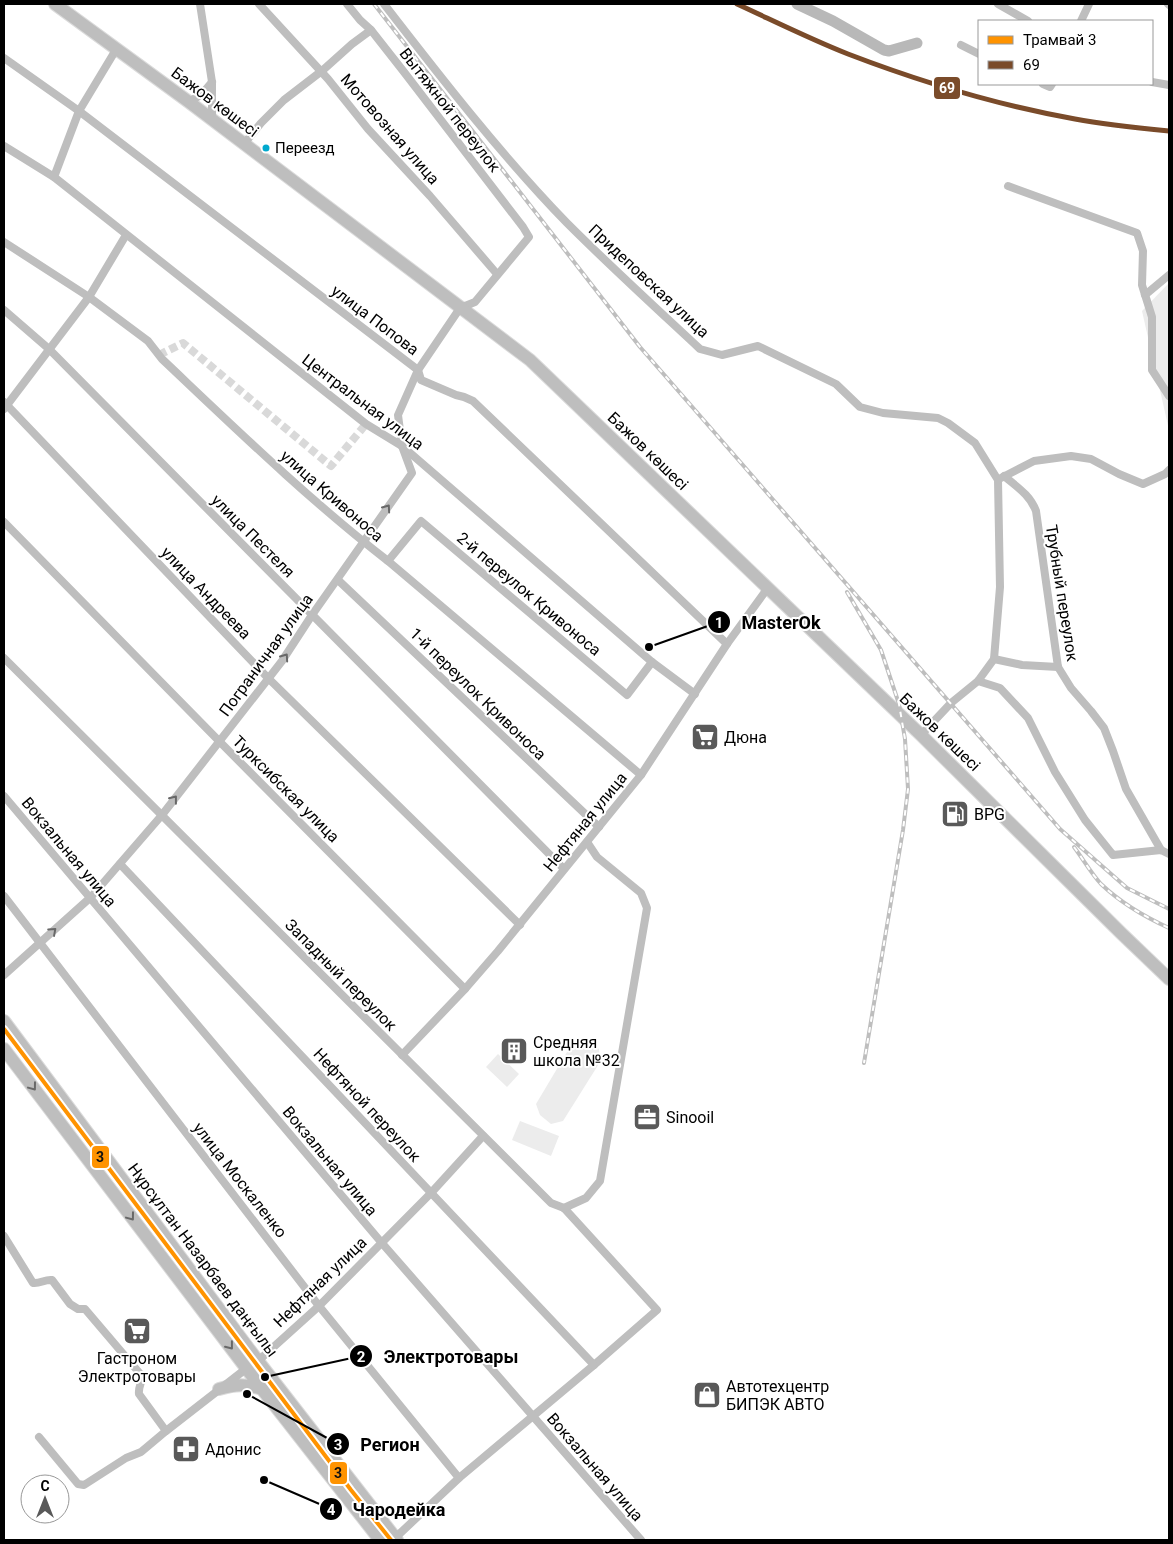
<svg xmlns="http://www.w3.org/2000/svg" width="1173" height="1544" font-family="Roboto,sans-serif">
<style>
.green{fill:#ececec}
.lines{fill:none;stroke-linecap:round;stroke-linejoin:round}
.street-tunnel{stroke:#d9d9d9;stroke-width:8;stroke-dasharray:8 4;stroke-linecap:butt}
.primary-casing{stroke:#dbdbdb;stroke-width:14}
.street{stroke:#bebebe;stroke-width:8}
.secondary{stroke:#b8b8b8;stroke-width:11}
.primary{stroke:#bebebe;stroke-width:12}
.rail-casing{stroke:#bebebe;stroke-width:4}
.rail{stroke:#fff;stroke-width:2;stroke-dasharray:5.5;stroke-linecap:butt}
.rail-1-casing{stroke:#fff;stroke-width:9}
.rail-1{stroke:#7a4b2a;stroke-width:5}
.tram-1-casing{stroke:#fff;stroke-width:8}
.tram-1{stroke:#ff9300;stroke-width:4}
.oneway{stroke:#686868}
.bus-dot{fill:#00a9ce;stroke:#fff;stroke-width:2}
.labels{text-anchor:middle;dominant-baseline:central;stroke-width:4;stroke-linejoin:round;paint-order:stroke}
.bus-label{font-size:15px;fill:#000;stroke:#fff;text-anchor:start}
.street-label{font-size:16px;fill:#000;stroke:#fff}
.poi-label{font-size:16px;fill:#000;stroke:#fff;text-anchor:start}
.leader{fill:none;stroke:#000;stroke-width:2}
.callout-dot{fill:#000;stroke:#fff;stroke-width:2}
.mark-label{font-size:15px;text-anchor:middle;font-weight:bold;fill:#fff}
.callout-label{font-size:18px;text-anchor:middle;font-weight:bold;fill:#000;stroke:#fff;stroke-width:4;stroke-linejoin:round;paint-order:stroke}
.line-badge{stroke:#fff;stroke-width:2}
.badge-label{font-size:14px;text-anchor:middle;font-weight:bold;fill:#fff}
.pale-badge-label{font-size:14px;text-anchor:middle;font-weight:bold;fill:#111}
</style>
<rect width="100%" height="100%" fill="#fff"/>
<g class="green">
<path d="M1169,283V430L1142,311Z"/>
<path d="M586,1041L599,1049L600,1062L563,1121L551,1124L540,1115L536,1104L570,1047Z"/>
<path d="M498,1054L519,1074L507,1087L486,1067Z"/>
<path d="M520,1121L559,1136L551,1156L512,1140Z"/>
</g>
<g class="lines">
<path class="street-tunnel" d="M159,355L183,343L331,466L366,424"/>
<g class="primary-casing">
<g id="primary">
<path d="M55,4L189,102L530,360L921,735L1121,933L1169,979"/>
<path d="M4,1021L258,1361L397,1540"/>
<path d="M4,1049L262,1389L380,1540"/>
<path d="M219,1389C237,1384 245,1384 262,1389"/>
</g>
</g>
<g class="street">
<path d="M200,4L212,82V120"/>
<path d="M259,4L328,79L368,129L430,196L497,274"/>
<path d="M384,4C442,79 501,155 567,223C610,266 655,307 700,349L722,355L758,346L836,384L860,407L883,413L938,418L948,423L975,443L998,480L1000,587L994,659L978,681L951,703L921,735"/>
<path d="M998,4L1028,21"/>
<path d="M1168,4L1169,5"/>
<path d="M1081,21L1089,4"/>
<path d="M961,45L979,54"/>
<path d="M4,58L79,111L418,370L421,380L456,395L464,397L473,401L727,644"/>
<path d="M1152,82L1169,85"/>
<path d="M1043,84L1050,87L1052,84"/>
<path d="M189,102L202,94L212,82"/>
<path d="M244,144L261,123L284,100L323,70L352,44L371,30"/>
<path d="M4,146L54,177L366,424L402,446L652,662L695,694"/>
<path d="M54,177L79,111L117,48"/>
<path d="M1008,186L1137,233L1143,251L1142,285L1152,317V370L1169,396"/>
<path d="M4,242L89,297L148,341L162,359C235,428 308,499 388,561L641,775"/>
<path d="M1145,295L1169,275"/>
<path d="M4,310L49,349L564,869"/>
<path d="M4,402L268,678L520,925"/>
<path d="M4,409L89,297L126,235"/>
<path d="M1004,476C1017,487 1030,495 1036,511L1058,667L1071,688L1091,711L1104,728L1113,751L1126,789L1161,850"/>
<path d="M1001,478L1034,461L1071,456L1091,459L1119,474L1143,484L1165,474L1169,470"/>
<path d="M4,522L220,742L465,989"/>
<path d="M388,561L421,521L627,695L652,662"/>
<path d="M338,580L599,827"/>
<path d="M4,658L551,1203L564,1208L657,1310L594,1365L459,1478L395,1538"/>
<path d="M994,659L1022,665L1058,667"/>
<path d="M978,681L1000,688L1028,718L1055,772L1085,820L1113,855L1161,850L1169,854"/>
<path d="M4,796L381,1242L641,1540"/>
<path d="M120,864L594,1365"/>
<path d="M4,896L319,1306L459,1478"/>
<path d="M4,975L91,897L162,815L282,661L312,615L412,473L402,446L398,415L418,370L460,308L475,302L529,237L523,227L404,72L371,30L360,20L347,4"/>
<path d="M402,1055L465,989L498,951L641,775L727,644L767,589"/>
<path d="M564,1208L586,1198L600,1181L647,908L641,893L597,857L587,842"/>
<path d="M4,1236L33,1283C40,1284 45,1279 52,1280L70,1304L78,1309H85L142,1376C142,1383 138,1387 139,1394L166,1431"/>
<path d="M258,1361L319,1306L431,1193L483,1136"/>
<path d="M39,1437L78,1484L84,1485L126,1458L141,1452L166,1431L247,1368"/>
</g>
<path class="secondary" d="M797,4L833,21L884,50L889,51L917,43"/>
<use href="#primary" class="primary"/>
<g class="rail-casing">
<g id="rail">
<path d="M374,4L640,347L1060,829L1127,888L1169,909"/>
<path d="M847,592L881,650L899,704L905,739L908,789L903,830L864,1063"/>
<path d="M1074,847C1083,859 1091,873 1101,884C1121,903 1145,917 1169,928"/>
</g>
</g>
<use href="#rail" class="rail"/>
<g class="rail-1-casing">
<path id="rail-1" d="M737,4C774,21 810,39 848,54C921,82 997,105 1075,119C1106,125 1137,128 1169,131"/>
</g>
<use href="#rail-1" class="rail-1"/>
<g class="tram-1-casing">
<path id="tram-1" d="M4,1029L351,1490L391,1540"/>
</g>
<use href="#tram-1" class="tram-1"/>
</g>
<defs><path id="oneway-chevron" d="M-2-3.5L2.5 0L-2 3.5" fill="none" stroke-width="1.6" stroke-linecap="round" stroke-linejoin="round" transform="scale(1.25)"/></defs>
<g class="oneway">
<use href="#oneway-chevron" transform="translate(387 508) rotate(-55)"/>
<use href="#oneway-chevron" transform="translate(285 657) rotate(-55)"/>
<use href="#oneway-chevron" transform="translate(174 799) rotate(-52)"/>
<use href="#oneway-chevron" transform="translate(53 931) rotate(-42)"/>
<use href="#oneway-chevron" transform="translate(33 1087) rotate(53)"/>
<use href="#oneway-chevron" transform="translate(131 1217) rotate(53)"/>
<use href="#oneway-chevron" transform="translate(230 1346) rotate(52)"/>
</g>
<defs>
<g id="supermarket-square" transform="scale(1.4375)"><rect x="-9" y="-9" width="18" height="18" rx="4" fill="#595959" stroke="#fff"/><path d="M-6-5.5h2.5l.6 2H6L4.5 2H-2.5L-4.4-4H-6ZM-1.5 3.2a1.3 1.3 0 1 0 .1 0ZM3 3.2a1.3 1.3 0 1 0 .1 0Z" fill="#fff"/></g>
<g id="fuel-square" transform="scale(1.4375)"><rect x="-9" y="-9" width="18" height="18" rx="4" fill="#595959" stroke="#fff"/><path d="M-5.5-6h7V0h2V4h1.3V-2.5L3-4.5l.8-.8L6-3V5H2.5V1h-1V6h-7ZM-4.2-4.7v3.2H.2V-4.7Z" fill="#fff"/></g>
<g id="building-square" transform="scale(1.4375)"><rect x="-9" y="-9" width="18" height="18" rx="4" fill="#595959" stroke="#fff"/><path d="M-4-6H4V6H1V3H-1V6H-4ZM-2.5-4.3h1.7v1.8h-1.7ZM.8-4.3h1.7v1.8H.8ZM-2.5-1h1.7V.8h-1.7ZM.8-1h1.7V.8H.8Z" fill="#fff"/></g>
<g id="office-square" transform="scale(1.4375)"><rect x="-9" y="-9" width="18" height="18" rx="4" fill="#595959" stroke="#fff"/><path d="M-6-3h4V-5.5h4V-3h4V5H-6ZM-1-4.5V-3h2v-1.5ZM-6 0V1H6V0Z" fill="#fff"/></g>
<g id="shop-square" transform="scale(1.4375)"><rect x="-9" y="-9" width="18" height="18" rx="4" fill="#595959" stroke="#fff"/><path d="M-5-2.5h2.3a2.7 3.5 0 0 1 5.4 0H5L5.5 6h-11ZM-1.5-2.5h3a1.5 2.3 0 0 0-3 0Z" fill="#fff"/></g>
<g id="pharmacy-square" transform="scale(1.4375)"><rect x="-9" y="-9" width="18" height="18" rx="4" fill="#595959" stroke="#fff"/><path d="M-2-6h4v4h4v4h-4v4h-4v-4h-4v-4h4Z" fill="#fff"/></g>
</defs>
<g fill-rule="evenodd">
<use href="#supermarket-square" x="705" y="737"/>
<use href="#fuel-square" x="955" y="814"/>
<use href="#building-square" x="514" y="1051"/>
<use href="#office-square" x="647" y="1117"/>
<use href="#supermarket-square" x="137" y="1331"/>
<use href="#shop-square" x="707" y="1395"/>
<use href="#pharmacy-square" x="186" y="1449"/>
</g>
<circle class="bus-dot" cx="266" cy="148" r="4.5"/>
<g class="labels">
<g class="bus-label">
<text x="275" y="148">Переезд</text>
</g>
<g class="street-label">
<text transform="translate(215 102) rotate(37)">Бажов көшесі</text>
<text transform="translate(450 110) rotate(52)">Вытяжной переулок</text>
<text transform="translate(390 129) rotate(49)">Мотовозная улица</text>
<text transform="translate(649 281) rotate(43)">Придеповская улица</text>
<text transform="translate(375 320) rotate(37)">улица Попова</text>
<text transform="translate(363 402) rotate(37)">Центральная улица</text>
<text transform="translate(648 451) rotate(44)">Бажов көшесі</text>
<text transform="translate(332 496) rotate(41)">улица Кривоноса</text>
<text transform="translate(253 536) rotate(45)">улица Пестеля</text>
<text transform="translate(206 593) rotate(46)">улица Андреева</text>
<text transform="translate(1062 593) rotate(81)">Трубный переулок</text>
<text transform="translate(529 594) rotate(40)">2-й переулок Кривоноса</text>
<text transform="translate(266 655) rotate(-54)">Пограничная улица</text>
<text transform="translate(478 694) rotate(44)">1-й переулок Кривоноса</text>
<text transform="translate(940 732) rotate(44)">Бажов көшесі</text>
<text transform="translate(286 789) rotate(45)">Турксибская улица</text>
<text transform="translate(585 822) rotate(-51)">Нефтяная улица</text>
<text transform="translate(69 852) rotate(50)">Вокзальная улица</text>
<text transform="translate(341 975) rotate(45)">Западный переулок</text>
<text transform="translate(367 1105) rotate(47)">Нефтяной переулок</text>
<text transform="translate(330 1161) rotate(50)">Вокзальная улица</text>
<text transform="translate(240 1180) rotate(52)">улица Москаленко</text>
<text transform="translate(203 1260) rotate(53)">Нұрсұлтан Назарбаев даңғылы</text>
<text transform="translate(320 1282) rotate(-44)">Нефтяная улица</text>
<text transform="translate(595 1467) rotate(49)">Вокзальная улица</text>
</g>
<g class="poi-label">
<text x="724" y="737">Дюна</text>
<text x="974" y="814">BPG</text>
<text x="533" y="1042">Средняя<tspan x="533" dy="18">школа №32</tspan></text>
<text x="666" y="1117">Sinooil</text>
<text x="137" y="1358" text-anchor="middle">Гастроном<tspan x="137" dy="18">Электротовары</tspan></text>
<text x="726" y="1386">Автотехцентр<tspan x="726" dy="18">БИПЭК АВТО</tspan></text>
<text x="205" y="1449">Адонис</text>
</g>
</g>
<path class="leader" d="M649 647L719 622M265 1377L361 1356M247 1394L338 1444M264 1480L331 1509"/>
<g class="callout-dot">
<circle cx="649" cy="647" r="5"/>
<circle cx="265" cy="1377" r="5"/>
<circle cx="247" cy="1394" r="5"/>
<circle cx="264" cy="1480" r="5"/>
<circle cx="719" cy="622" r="12"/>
<circle cx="361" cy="1356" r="12"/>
<circle cx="338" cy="1444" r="12"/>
<circle cx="331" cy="1509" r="12"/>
</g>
<g class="mark-label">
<text x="719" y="628">1</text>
<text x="361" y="1362">2</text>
<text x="338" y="1450">3</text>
<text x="331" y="1515">4</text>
</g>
<g class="callout-label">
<text x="781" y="629">MasterOk</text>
<text x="451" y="1363">Электротовары</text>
<text x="390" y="1451">Регион</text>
<text x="399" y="1516">Чародейка</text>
</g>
<g class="line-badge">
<rect x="933" y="76" width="28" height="24" rx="5" fill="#7a4b2a"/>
<rect x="91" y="1145" width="19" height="24" rx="5" fill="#ff9300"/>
<rect x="329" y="1461" width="19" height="24" rx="5" fill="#ff9300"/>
</g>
<g class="badge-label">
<text x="947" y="93">69</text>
</g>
<g class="pale-badge-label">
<text x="100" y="1162">3</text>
<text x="338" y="1478">3</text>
</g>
<rect width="1173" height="1544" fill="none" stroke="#000000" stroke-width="10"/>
<rect x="978" y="20" width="175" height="65" fill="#ffffff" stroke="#999999"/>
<rect x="988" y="36" width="25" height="8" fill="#ff9300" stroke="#999999"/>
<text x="1023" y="45" font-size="15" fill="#000000">Трамвай 3</text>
<rect x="988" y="61" width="25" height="8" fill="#7a4b2a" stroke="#999999"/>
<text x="1023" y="70" font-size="15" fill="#000000">69</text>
<g transform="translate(45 1499)"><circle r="24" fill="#ffffff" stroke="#999999"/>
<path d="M0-4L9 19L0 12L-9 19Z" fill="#595959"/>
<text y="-8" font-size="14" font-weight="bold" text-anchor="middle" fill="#000000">С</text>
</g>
</svg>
